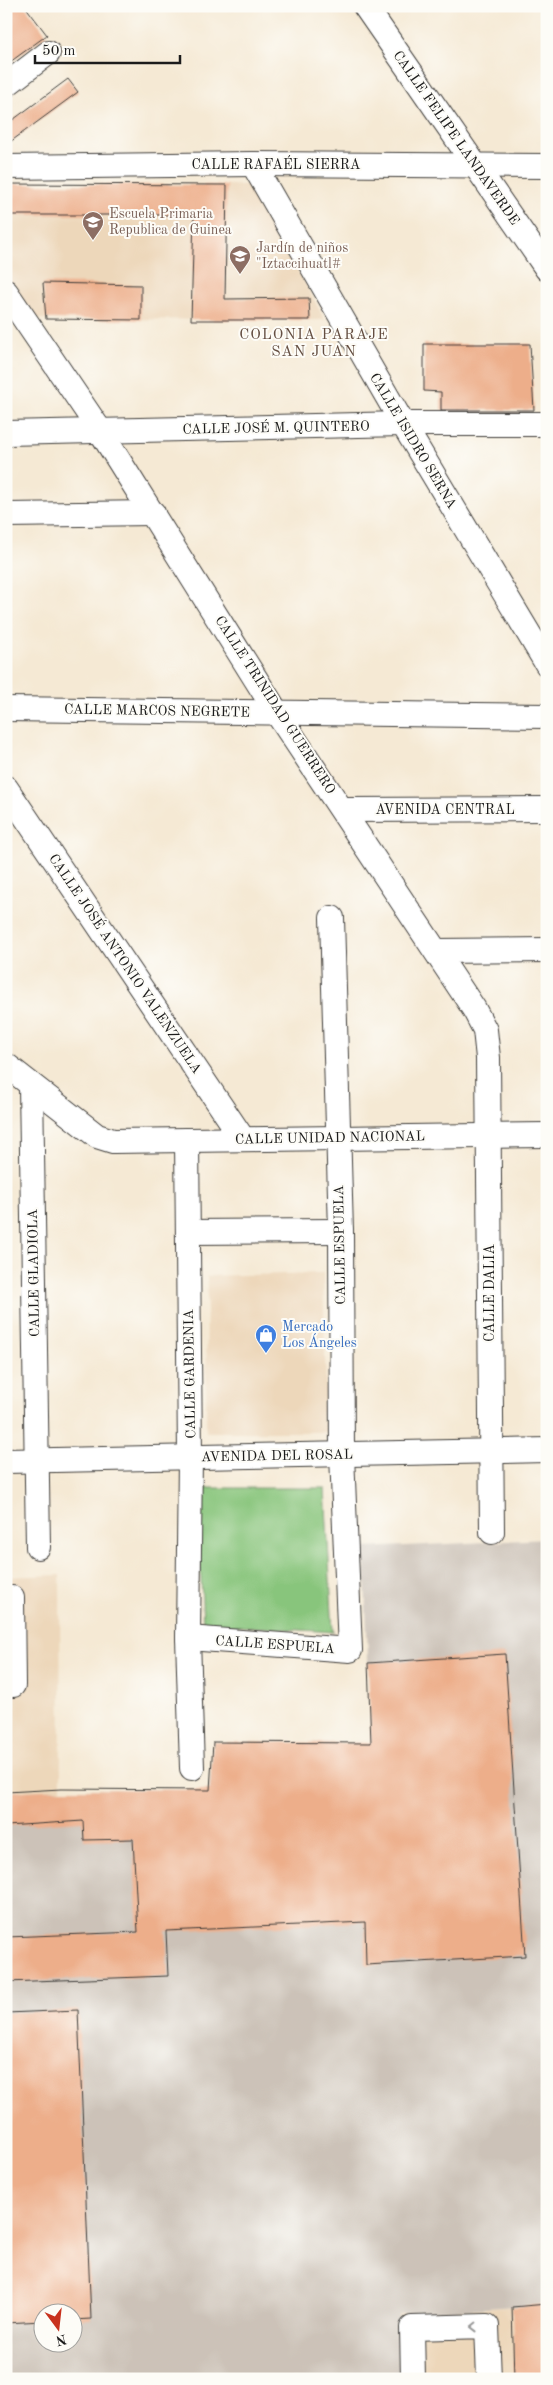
<svg xmlns="http://www.w3.org/2000/svg" width="553" height="2385" font-family="'Old Standard TT',serif">
<style>
.built{fill:#edd7ba}
.industrial{fill:#ccc2b8;fill-rule:evenodd}
.green{fill:#88c57c;stroke:#52704c}
.building{fill:#edae8a}
.lines{fill:none;stroke-linecap:round;stroke-linejoin:round}
.minor-casing{stroke:#3d3b38;stroke-width:26}
.minor{stroke:#fff;stroke-width:24}
.oneway{stroke:#999}
.labels{text-anchor:middle;dominant-baseline:central;stroke-width:4;stroke-linejoin:round;paint-order:stroke}
.street-label{font-size:14px;fill:#1c1c1c;stroke:#fdfcf7}
.education-label{font-size:14px;fill:#785e54;stroke:#fdfcf7;text-anchor:start}
.shop-label{font-size:14px;fill:#366cbe;stroke:#fdfcf7;text-anchor:start}
.neighbourhood-label{font-size:15px;letter-spacing:1px;fill:#654f42;stroke:#fdfcf7}
</style>
<rect width="100%" height="100%" fill="#fdfcf7"/>
<filter id="ink" filterUnits="userSpaceOnUse"><feTurbulence type="fractalNoise" baseFrequency=".02" numOctaves="2"/><feDisplacementMap in="SourceGraphic" scale="10" xChannelSelector="R" yChannelSelector="G"/><feConvolveMatrix kernelMatrix="1 2 1 2 8 2 1 2 1" color-interpolation-filters="sRGB"/></filter>
<filter id="wash" filterUnits="userSpaceOnUse"><feTurbulence type="fractalNoise" baseFrequency=".0096" numOctaves="4" result="noise"/><feDisplacementMap in="SourceGraphic" scale="20" xChannelSelector="R" yChannelSelector="G"/><feGaussianBlur stdDeviation="1.12" result="paint"/><feColorMatrix in="noise" values="0 0 0 0 0 0 0 0 0 0 0 0 0 0 0 0 0 1.4 0 .05"/><feComposite in="paint" operator="in"/></filter>
<g filter="url(#wash)">
<rect width="100%" height="100%" fill="#f5e9d4"/>
<g class="built">
<path d="M6,184L251,185L325,320L31,319L6,281Z"/>
<path d="M323,1273L327,1432H206L207,1276Z"/>
<path d="M60,1575L61,1789L6,1792V1577Z"/>
<path d="M512,2307L514,2379H401L398,2314Z"/>
</g>
<path class="industrial" d="M547,1539V2304L399,2314L401,2379H6V1792L61,1789L209,1790L213,1742L371,1743L364,1548ZM42,2312H72V2342H42Z"/>
<path class="green" d="M197,1488H325L333,1632L203,1624Z"/>
<g id="blocks">
<g class="building">
<path d="M6,6H25L47,35L6,65Z"/>
<path d="M68,79L78,92L6,145V125Z"/>
<path d="M6,184L227,185L225,299L309,298L310,320H191L194,215H6Z"/>
<path d="M43,283L141,285V320L46,319Z"/>
<path d="M424,344H530L534,410H441V392L424,391Z"/>
<path d="M505,1654L525,1956L366,1965L365,1922L166,1931L168,1976L6,1982V1937L138,1932L133,1839L84,1840L83,1821L6,1826V1792L61,1789L210,1790L213,1742L371,1743L368,1663Z"/>
<path d="M78,2010L91,2319L72,2320V2312H42V2321L6,2323V2013Z"/>
<path d="M547,2304V2379H514L512,2307Z"/>
</g>
</g>
</g>
<g filter="url(#ink)">
<use href="#blocks" fill-opacity="0" stroke="#3d3b38" stroke-width="1"/>
<g class="lines">
<g class="minor-casing">
<g id="minor">
<path d="M365,6L547,269"/>
<path d="M6,85L48,53"/>
<path d="M253,164L403,424L547,664"/>
<path d="M6,167L253,164L547,166"/>
<path d="M6,292L101,432L277,713L474,1009L485,1030L488,1058L492,1532"/>
<path d="M6,433L403,424H547"/>
<path d="M6,515L153,513"/>
<path d="M6,709L547,716"/>
<path d="M6,788L243,1139"/>
<path d="M344,810L547,809"/>
<path d="M436,951L547,950"/>
<path d="M6,1065L97,1136L113,1141L547,1135"/>
<path d="M31,1085L38,1547"/>
<path d="M187,1140L190,1457L188,1638L192,1768"/>
<path d="M188,1232L341,1231"/>
<path d="M6,1461L547,1450"/>
<path d="M6,1598H12L13,1685"/>
<path d="M188,1638L350,1650L342,1455L341,1231L332,918"/>
<path d="M413,2379L412,2328L487,2326L489,2379"/>
</g>
</g>
<use href="#minor" class="minor"/>
</g>
<defs><path id="oneway-chevron" d="M-2-3.5L2.5 0L-2 3.5" fill="none" stroke-width="1.6" stroke-linecap="round" stroke-linejoin="round" transform="scale(1.25)"/></defs>
<use class="oneway" href="#oneway-chevron" transform="translate(474 2327) rotate(179)"/>
</g>
<defs>
<g id="school-pin" transform="scale(1.125)"><path d="M0 17L-7.5 6A9.5 9.5 0 1 1 7.5 6Z" fill="#8d6e63" stroke="#fdfcf7"/><path d="M0-5L7-2L0 1L-7-2ZM-4 1L0 2.5L4 1V4Q0 6-4 4Z" fill="#fff"/></g>
<g id="shop-pin" transform="scale(1.125)"><path d="M0 17L-7.5 6A9.5 9.5 0 1 1 7.5 6Z" fill="#3f7fe0" stroke="#fdfcf7"/><path d="M-5-2.5h2.3a2.7 3.5 0 0 1 5.4 0H5L5.5 6h-11ZM-1.5-2.5h3a1.5 2.3 0 0 0-3 0Z" fill="#fff"/></g>
</defs>
<g fill-rule="evenodd">
<use href="#school-pin" x="93" y="222"/>
<use href="#school-pin" x="240" y="256"/>
<use href="#shop-pin" x="266" y="1335"/>
</g>
<g class="labels">
<g class="street-label">
<text transform="translate(456 138) rotate(55)">CALLE FELIPE LANDAVERDE</text>
<text x="276" y="165">CALLE RAFAÉL SIERRA</text>
<text transform="translate(276 428) rotate(-1)">CALLE JOSÉ M. QUINTERO</text>
<text transform="translate(413 441) rotate(59)">CALLE ISIDRO SERNA</text>
<text transform="translate(275 705) rotate(57)">CALLE TRINIDAD GUERRERO</text>
<text transform="translate(157 711) rotate(1)">CALLE MARCOS NEGRETE</text>
<text x="445" y="810">AVENIDA CENTRAL</text>
<text transform="translate(125 964) rotate(56)">CALLE JOSÉ ANTONIO VALENZUELA</text>
<text transform="translate(330 1138) rotate(-1)">CALLE UNIDAD NACIONAL</text>
<text transform="translate(340 1245) rotate(-91)">CALLE ESPUELA</text>
<text transform="translate(34 1273) rotate(-91)">CALLE GLADIOLA</text>
<text transform="translate(490 1293) rotate(-90)">CALLE DALIA</text>
<text transform="translate(190 1374) rotate(-91)">CALLE GARDENIA</text>
<text transform="translate(277 1456) rotate(-1)">AVENIDA DEL ROSAL</text>
<text transform="translate(275 1645) rotate(4)">CALLE ESPUELA</text>
</g>
<g class="education-label">
<text x="109" y="214">Escuela Primaria<tspan x="109" dy="16">Republica de Guinea</tspan></text>
<text x="256" y="248">Jardín de niños<tspan x="256" dy="16">"Iztaccihuatl#</tspan></text>
</g>
<g class="shop-label">
<text x="282" y="1327">Mercado<tspan x="282" dy="16">Los Ángeles</tspan></text>
</g>
<g class="neighbourhood-label">
<text x="314" y="335">COLONIA PARAJE<tspan x="314" dy="17">SAN JUAN</tspan></text>
</g>
</g>
<rect width="553" height="2385" fill="none" stroke="#fdfcf7" stroke-width="25"/>
<g transform="translate(58 2328) rotate(165)"><circle r="24" fill="#fdfcf7" stroke="#a3a29f"/>
<path d="M0-4L9 19L0 12L-9 19Z" fill="#c8321e"/>
<text y="-8" font-size="14" font-weight="bold" text-anchor="middle" fill="#1c1c1c">N</text>
</g>
<path d="M35 55v8h145v-8" fill="none" stroke="#1c1c1c" stroke-width="2.5"/>
<text x="42" y="55" font-size="15" fill="#1c1c1c" stroke="#fdfcf7" stroke-width="4" paint-order="stroke">50 m</text>
</svg>
